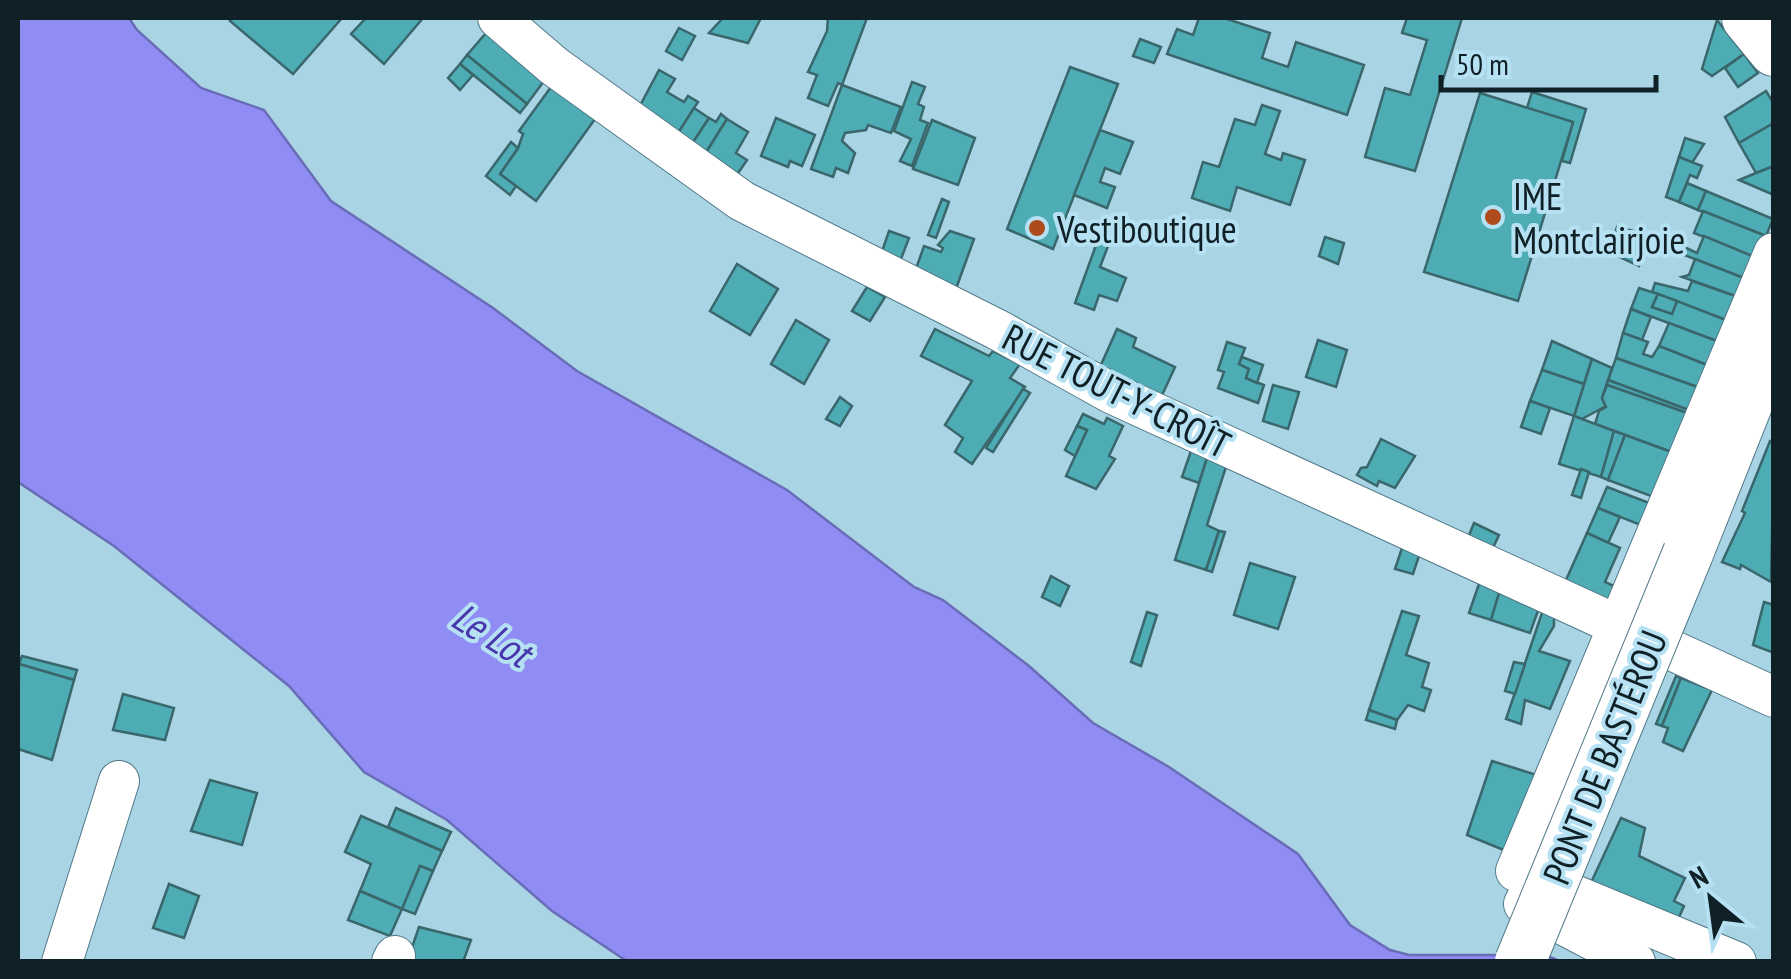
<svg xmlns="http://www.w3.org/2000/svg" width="1791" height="979" font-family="'PT Sans Narrow',sans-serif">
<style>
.water{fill:#8f8df4;stroke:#696cb6;stroke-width:2.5}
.building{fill:#4dacb4;stroke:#3a676b;stroke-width:2.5}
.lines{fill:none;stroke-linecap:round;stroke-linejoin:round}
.minor-casing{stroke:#517988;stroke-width:42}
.major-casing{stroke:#517988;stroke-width:52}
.minor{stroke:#fff;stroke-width:40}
.major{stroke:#fff;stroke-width:50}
.major-bridge-casing{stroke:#517988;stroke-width:52;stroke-linecap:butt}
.major-bridge{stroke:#fff;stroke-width:50}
.poi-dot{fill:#af4a1a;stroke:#b6e1f2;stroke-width:4}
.labels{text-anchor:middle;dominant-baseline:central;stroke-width:8;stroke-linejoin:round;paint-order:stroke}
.poi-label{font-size:38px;fill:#0f2026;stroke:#b6e1f2;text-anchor:start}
.street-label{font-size:38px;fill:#0f2026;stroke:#b6e1f2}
.water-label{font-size:40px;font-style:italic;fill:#4937ae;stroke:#b6e1f2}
</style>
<rect width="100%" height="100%" fill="#a9d4e4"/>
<path class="water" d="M18,18H129L137,30L201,88L264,110L331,201L493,308L577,371L787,490L914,587L943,600L1029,666L1093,723L1169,767L1298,854L1350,925L1390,950L1409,955H1546L1559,961L628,962L552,911L447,820L364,772L289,686L114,546L18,482Z"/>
<g class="building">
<path d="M233,18H342L293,74L230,21Z"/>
<path d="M366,18H423L384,64L351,34Z"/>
<path d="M723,18H761L748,43L709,33Z"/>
<path d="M828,18H867L842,85L838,83L828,106L808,98L817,75L808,72L827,31Z"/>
<path d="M1199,18H1224L1270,33L1262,58L1288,67L1296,42L1364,65L1347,115L1167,54L1177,29L1193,35Z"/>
<path d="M1407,18H1462L1415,171L1365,157L1385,88L1410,95L1427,40L1402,33Z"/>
<path d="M1717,20L1744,54L1712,76L1702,69Z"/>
<path d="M679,28L695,36L682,60L666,51Z"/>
<path d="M486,33L544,81L527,104L467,55Z"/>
<path d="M1140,39L1161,47L1154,63L1133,56Z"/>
<path d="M1744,54L1758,73L1738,87L1725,68Z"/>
<path d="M467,55L527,104L520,113L460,64Z"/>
<path d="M460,64L473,75L460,90L448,78Z"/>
<path d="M1070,67L1118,84L1053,249L1007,229Z"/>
<path d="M659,70L675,79L667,92L684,102L688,96L698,102L673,141L635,115Z"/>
<path d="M912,82L925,87L918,104L924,107L920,120L928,123L912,166L900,161L911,139L894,131Z"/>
<path d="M842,85L901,107L891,133L868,125L866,130L845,133L842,141L855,153L848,173L836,168L833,177L811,169Z"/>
<path d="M551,87L595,119L536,201L500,174L518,148L523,134L519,131Z"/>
<path d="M1766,91L1774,104V123L1739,143L1725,117Z"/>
<path d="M1532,92L1586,109L1570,163L1562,161L1573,122L1527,108Z"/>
<path d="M1480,93L1573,122L1518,301L1424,272Z"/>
<path d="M1262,105L1280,111L1265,154L1281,160L1283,153L1305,160L1290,205L1237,187L1230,211L1192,198L1203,162L1219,167L1235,119L1255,125Z"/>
<path d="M694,108L709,118L688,150L673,141Z"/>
<path d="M721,114L727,119L702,159L688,150L709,118L716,122Z"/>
<path d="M776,118L815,135L802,166L790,161L788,167L761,156Z"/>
<path d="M727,119L748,132L736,153L747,160L734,179L702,159Z"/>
<path d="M932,120L975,138L958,185L913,169Z"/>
<path d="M1774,123V166L1756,173L1739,143Z"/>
<path d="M1100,130L1133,142L1120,174L1105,168L1100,182L1115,187L1107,208L1074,195Z"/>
<path d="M1685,138L1704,144L1692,163L1679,157Z"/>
<path d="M511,142L518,148L500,174L516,186L510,195L486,176Z"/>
<path d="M1679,157L1702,166L1697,178L1690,175L1679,202L1666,197Z"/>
<path d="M1774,166V195L1739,180L1756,173Z"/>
<path d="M1687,183L1706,191L1698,210L1679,202Z"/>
<path d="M1706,191L1773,219L1766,236L1698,210Z"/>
<path d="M942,199L949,202L936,238L928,235Z"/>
<path d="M1703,211L1766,236L1757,258L1694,233Z"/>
<path d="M1104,223L1115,228L1100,267L1126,278L1117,301L1099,295L1094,310L1075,303Z"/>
<path d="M1617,227L1649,235L1639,266L1609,252Z"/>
<path d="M889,231L909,238L896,272L878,263Z"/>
<path d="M950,231L974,239L953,297L912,280L924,246L941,252L943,248L938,245Z"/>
<path d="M1704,236L1757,258L1749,280L1679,253L1682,246L1697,253Z"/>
<path d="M1325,237L1344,243L1338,264L1319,256Z"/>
<path d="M1695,259L1749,280L1741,298L1682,277L1689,275Z"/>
<path d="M737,264L778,289L750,335L710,311Z"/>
<path d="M1692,281L1741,298L1731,322L1652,292L1655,283L1688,291Z"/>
<path d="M867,287L885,297L870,321L852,311Z"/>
<path d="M1639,288L1658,294L1652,307L1672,314L1677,301L1731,322L1722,343L1631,309Z"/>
<path d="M1658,294L1677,301L1672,314L1652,307Z"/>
<path d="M1631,309L1651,317L1642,340L1623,333Z"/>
<path d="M796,320L829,340L804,384L771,364Z"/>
<path d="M1669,323L1722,343L1712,367L1659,346Z"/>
<path d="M935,329L989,356L993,351L1020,364L1010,378L1025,387L972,464L955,452L963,438L945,425L972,381L921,356Z"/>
<path d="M1117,329L1136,338L1133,347L1175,367L1157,406L1096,376Z"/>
<path d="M1623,333L1648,342L1643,354L1652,357L1659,346L1712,367L1703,389L1616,358Z"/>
<path d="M1318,340L1347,350L1336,387L1306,377Z"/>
<path d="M1552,341L1592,359L1584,384L1542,370Z"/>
<path d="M1227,342L1245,348L1239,364L1249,369L1246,378L1264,385L1258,403L1218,388L1224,372L1218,370Z"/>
<path d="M1242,357L1263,365L1257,383L1246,378L1249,369L1239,364Z"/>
<path d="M1616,358L1703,389L1694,412L1608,380Z"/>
<path d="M1592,359L1612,368L1602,398L1606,406L1582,419L1574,416Z"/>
<path d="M1542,370L1584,384L1574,416L1530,401Z"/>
<path d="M1608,380L1694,412L1693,415L1607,385Z"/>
<path d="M1273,385L1299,392L1288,429L1263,421Z"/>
<path d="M1607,385L1693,415L1677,454L1595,424L1599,411L1606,407L1602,398Z"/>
<path d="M1023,389L1030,393L993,452L986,448Z"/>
<path d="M840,397L852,406L840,426L826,419Z"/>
<path d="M1530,401L1550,408L1541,434L1521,427Z"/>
<path d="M1083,414L1104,424L1107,418L1123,426L1109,456L1115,459L1096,489L1066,476L1087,430L1077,426Z"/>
<path d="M1574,416L1614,431L1601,477L1559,464Z"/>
<path d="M1077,426L1087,430L1075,456L1065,450Z"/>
<path d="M1614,431L1625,435L1608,480L1601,477Z"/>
<path d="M1625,435L1677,454L1659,499L1608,480Z"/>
<path d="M1381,439L1415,456L1395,488L1379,481L1377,486L1357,475L1361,468L1367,467Z"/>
<path d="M1770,441H1774L1771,582L1741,565L1740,569L1722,562L1745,513L1742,511Z"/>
<path d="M1192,448L1208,455L1199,483L1182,477Z"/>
<path d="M1208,455L1227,464L1207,525L1219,531L1206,570L1175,560Z"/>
<path d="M1581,469L1589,472L1581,498L1572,495Z"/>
<path d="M1607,487L1652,504L1643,526L1598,508Z"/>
<path d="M1598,508L1620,517L1608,543L1587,533Z"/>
<path d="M1474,523L1499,535L1489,556L1465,545Z"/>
<path d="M1219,531L1225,532L1212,572L1206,570Z"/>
<path d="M1587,533L1620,548L1605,582L1618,588L1608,612L1562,589Z"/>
<path d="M1403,545L1420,553L1413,574L1395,569Z"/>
<path d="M1250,563L1295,577L1278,629L1234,615Z"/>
<path d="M1051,576L1069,586L1060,606L1042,597Z"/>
<path d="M1480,581L1500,590L1491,620L1469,613Z"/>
<path d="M1500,590L1539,608L1530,633L1491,620Z"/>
<path d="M1764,602L1774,605V653L1753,645Z"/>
<path d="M1543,610L1554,615V626L1539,651L1570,661L1550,709L1525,700L1521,724L1506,719Z"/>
<path d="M1402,611L1419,616L1406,655L1429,663L1422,687L1431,690L1424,711L1408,705L1397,720L1369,710Z"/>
<path d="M1147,612L1157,615L1141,666L1131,662Z"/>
<path d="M22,656L77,670L74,680L19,664Z"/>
<path d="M1514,662L1525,664L1515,694L1505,691Z"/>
<path d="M19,664L74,680L52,760L18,749Z"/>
<path d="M1676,676L1681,678L1662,726L1656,724Z"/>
<path d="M1681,678L1712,690L1683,751L1663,742L1668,728L1662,726Z"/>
<path d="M123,694L174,708L165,740L113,730Z"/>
<path d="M1369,710L1397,720L1395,729L1366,720Z"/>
<path d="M1492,761L1537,775L1511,853L1467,835Z"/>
<path d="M210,780L257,793L242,845L191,831Z"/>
<path d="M396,808L451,832L442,851L388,827Z"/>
<path d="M361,816L442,851L433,871L420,866L402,909L360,891L371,864L345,852Z"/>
<path d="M1621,818L1645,828L1639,856L1685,878L1674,901L1684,906L1675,926L1588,889Z"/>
<path d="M420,866L433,871L415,914L402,909Z"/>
<path d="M169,884L199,896L184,938L153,928Z"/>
<path d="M360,891L402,909L390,936L348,920Z"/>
<path d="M419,927L471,940L463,962H407Z"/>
</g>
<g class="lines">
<g class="minor-casing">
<g id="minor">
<path d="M498,18L554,66L742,201L998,330L1111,393L1774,697"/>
<path d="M1529,894L1524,904L1635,962"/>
<path d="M62,962L119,781"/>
<path d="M392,962L395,956"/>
<path d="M1736,962L1516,871L1774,253"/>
</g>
</g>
<g class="major-casing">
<g id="major">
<path d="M1747,18L1774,51"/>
<path d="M1688,553L1774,337"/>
</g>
</g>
<use href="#minor" class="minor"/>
<use href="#major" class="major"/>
<g class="major-bridge-casing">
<path id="major-bridge" d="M1520,962L1688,553"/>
</g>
<use href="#major-bridge" class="major-bridge"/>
</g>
<g class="poi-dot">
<circle cx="1493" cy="217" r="10"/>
<circle cx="1037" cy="228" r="10"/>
</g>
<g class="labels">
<g class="poi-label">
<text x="1513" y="195">IME<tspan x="1513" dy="44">Montclairjoie</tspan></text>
<text x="1057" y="228">Vestiboutique</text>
</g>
<g class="street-label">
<text transform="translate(1117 390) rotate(27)">RUE TOUT-Y-CROÎT</text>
<text transform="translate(1604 757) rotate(-68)">PONT DE BASTÉROU</text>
</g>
<g class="water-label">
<text transform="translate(492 634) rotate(32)">Le Lot</text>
</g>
</g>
<rect width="1791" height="979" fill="none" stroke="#0f2026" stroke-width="40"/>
<g transform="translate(1711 899) rotate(331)" stroke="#b6e1f2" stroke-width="8" paint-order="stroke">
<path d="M0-8L18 38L0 25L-18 38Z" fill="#0f2026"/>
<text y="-15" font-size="28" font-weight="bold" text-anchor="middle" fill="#0f2026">N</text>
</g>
<path d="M1441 75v15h215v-15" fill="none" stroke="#0f2026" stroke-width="5"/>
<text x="1456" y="75" font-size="30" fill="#0f2026" stroke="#b6e1f2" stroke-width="8" paint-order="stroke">50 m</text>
</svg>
